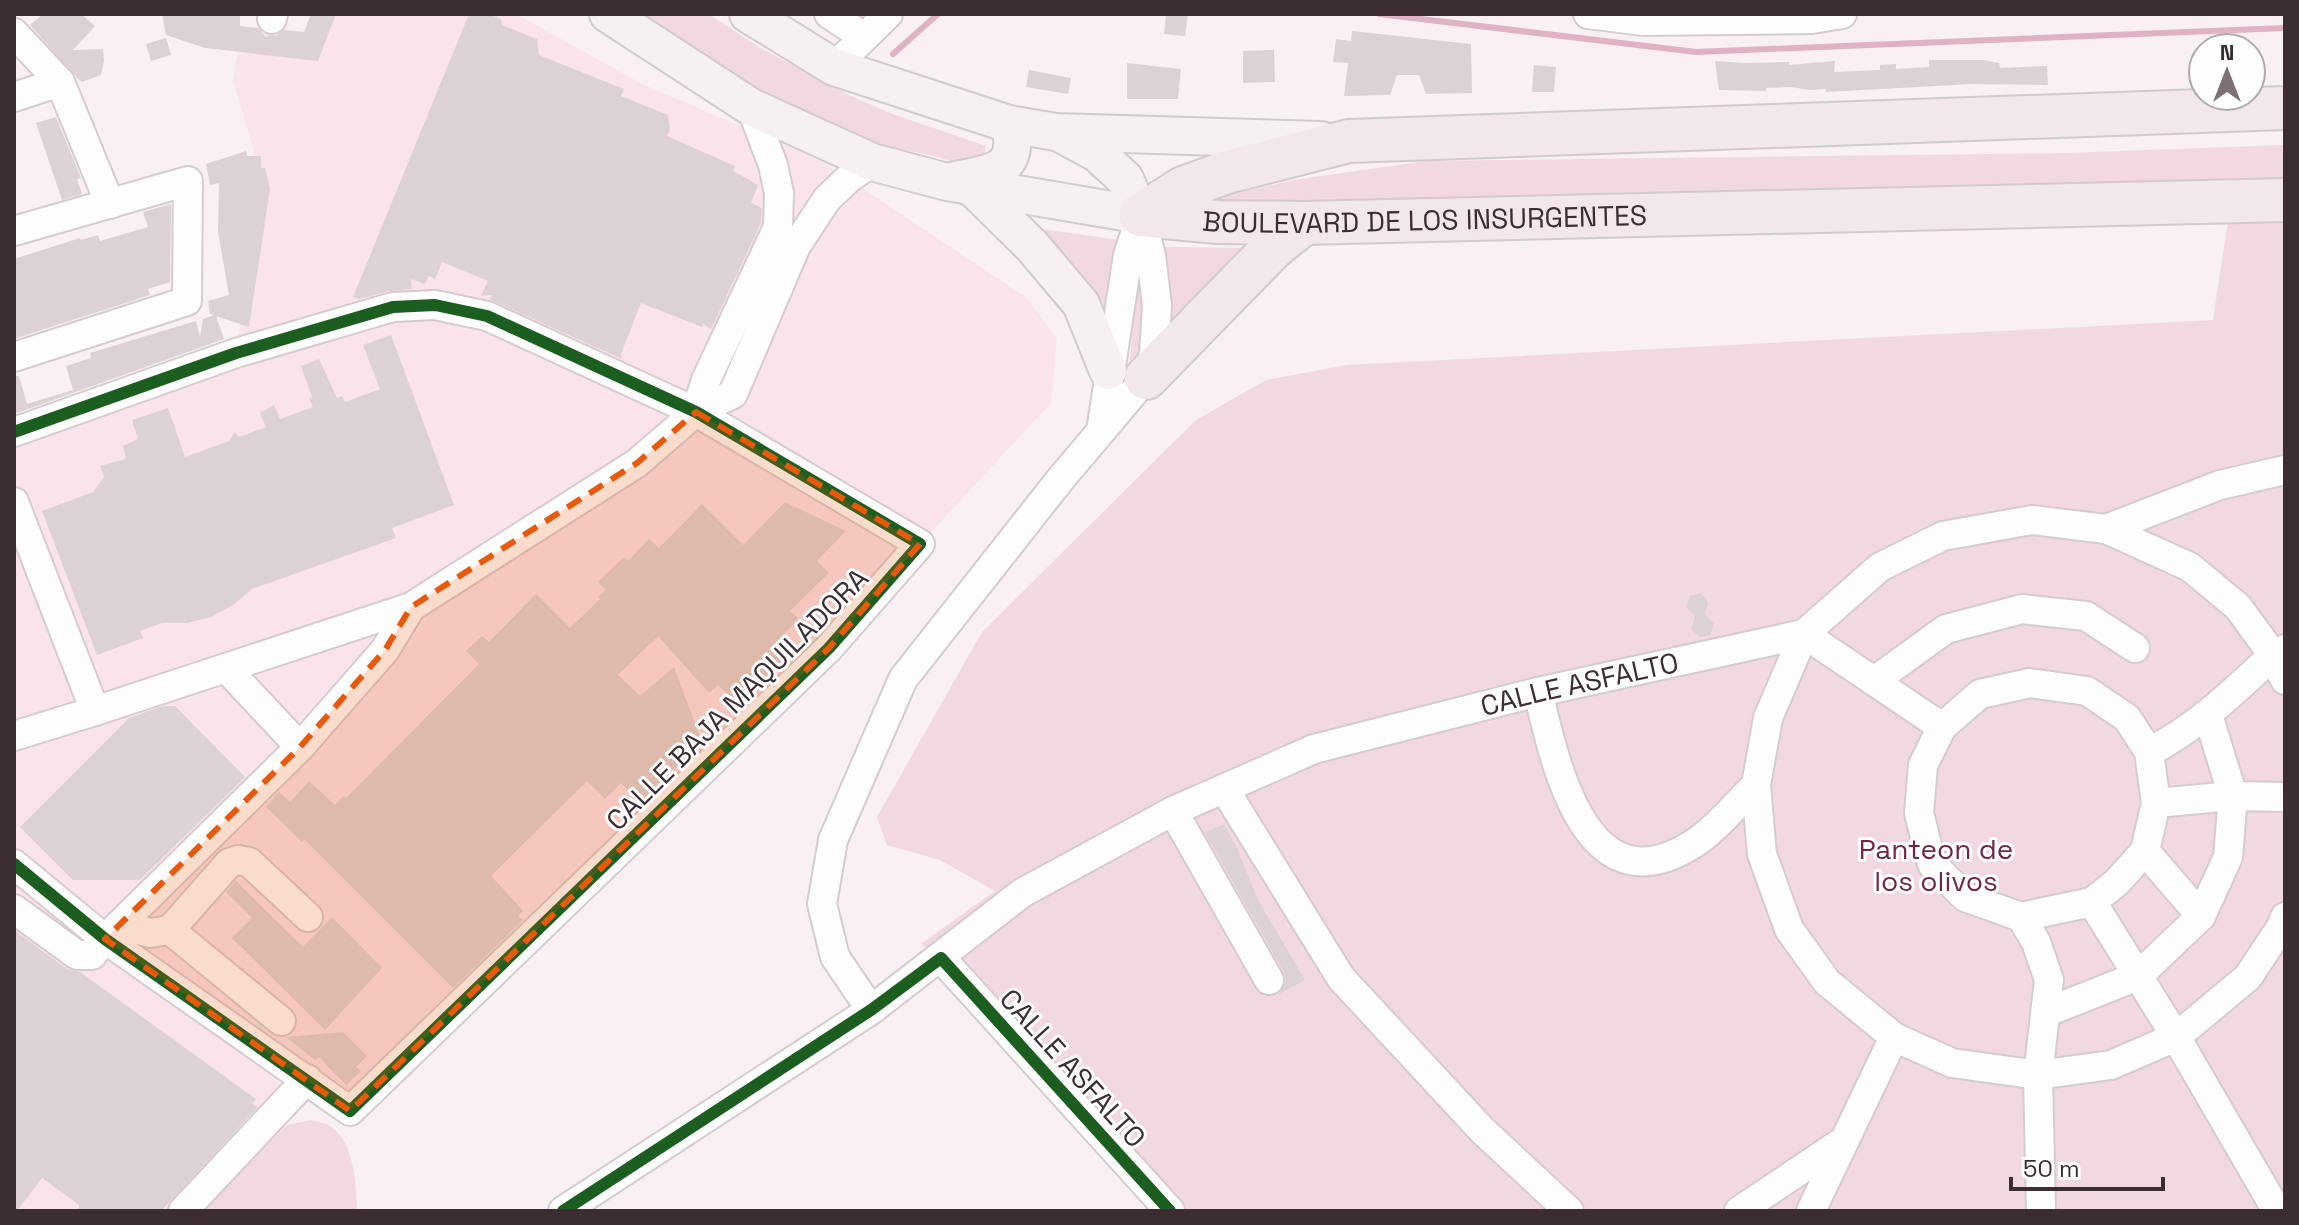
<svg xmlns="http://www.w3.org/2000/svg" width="2299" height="1225" font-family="'Space Grotesk',sans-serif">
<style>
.built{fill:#fbe3eb}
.green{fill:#f2d8e1}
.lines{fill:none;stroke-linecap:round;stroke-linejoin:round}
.stream{stroke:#e0b2c3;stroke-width:6}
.building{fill:#dcd2d5}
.minor-casing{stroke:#d6cccf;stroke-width:32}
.major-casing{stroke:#d2cbcd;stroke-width:40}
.highway-casing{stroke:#d2cbcd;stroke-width:46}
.minor{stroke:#fefdfd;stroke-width:28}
.major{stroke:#f6f0f2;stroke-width:36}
.highway{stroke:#f2e7eb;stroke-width:42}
.cycleway-casing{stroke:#fefefe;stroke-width:17}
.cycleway{stroke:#1b5e20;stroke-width:12}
.marked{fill:#e8590c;fill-opacity:0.2;stroke:#e8590c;stroke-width:6;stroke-dasharray:16 10;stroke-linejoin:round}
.labels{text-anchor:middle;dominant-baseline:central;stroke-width:6;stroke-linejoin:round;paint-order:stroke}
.street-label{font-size:28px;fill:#3b2d32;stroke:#fefefe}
.park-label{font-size:28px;fill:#702848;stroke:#fefefe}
</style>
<rect width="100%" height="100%" fill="#f8f0f2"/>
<path class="built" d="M327,14H516L642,84L821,161L1027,298L1057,339L1051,403L920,544L350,1111L307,1079L183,1211H14V431L236,353L261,176L233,80L238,52L308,58Z"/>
<g class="green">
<path d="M624,14H709L760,48L847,94L890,113L986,146L980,169L926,154L855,141L818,128Z"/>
<path d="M2285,145V186L1220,209L1208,199L1300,179L1426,161L2068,153Z"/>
<path d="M2229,214L2285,215V1211H1170L941,958L921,944L995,891L940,860L887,845L877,817L982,632L1196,420L1266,380L1347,365L2213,320Z"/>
<path d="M1026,227L1127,241L1108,333Z"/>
<path d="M1164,247L1265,248L1169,337L1172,292Z"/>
<path d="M1139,261L1147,348L1129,369Z"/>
<path d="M312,1120C317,1122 325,1123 330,1126C355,1142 356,1186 357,1211H200L287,1125Z"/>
</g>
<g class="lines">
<g class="stream">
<path d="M1379,14L1696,52L2285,28"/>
<path d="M893,54L938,14"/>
</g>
</g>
<g class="building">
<path d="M43,14H81L95,26L73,50L103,49L104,61L101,75L82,82L77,78L30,25Z"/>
<path d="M162,14H240V26L258,28L265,36L277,35L284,30L304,32L311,14H336L318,61L205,48L166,35Z"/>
<path d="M469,14H489L501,19L502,25L537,39L539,55L624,89L621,96L668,115L670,130L667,136L735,166L733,171L758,185L751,203L762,208L761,223L711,329L703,324L702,327L641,303L621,354L622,359L489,299L493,295L481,296L488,281L442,262L435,279L429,276L425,284L411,279L412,289L389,291L359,299L353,297Z"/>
<path d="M1166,14H1188L1185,36L1164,34Z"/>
<path d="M1352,31L1471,44L1472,93L1426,94L1419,75H1397L1390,95L1344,96L1348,63L1333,62L1336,39L1351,41Z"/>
<path d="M166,38L171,55L151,61L146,44Z"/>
<path d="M1274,50L1275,82L1243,83V51Z"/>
<path d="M1929,60H1983L1999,63L2000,68L2047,66L2048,85L1973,84L1826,92V89L1810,90L1791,87L1766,88V91L1719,90L1715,61L1743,63L1789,62V65L1835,61L1834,72L1880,70V65L1896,64V69L1929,67Z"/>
<path d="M1127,63L1181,69L1178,99H1127Z"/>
<path d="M1534,65L1556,67L1554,92H1532Z"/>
<path d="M1029,70L1071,78L1068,94L1026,87Z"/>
<path d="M56,117L81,178L77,179L82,194L62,200L36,123Z"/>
<path d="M246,151L247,156H261V168H265L270,189L249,327L216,316L224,339L14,414V376H19L27,404L73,390L66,366L91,358L90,353L196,321L200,337L203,319L214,315L210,314L208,301L229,295L218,232L219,183L210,185L206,164Z"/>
<path d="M171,204L170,282L148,289L150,295L14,339V259L80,238L81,240L98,235L100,241L148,227L143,212Z"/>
<path d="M391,335L454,505L392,528L396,538L252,589L233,605L211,617L187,623H162L140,631L143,638L97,655L42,511L93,492L104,477L100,466L126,459L123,446L138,439L132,420L168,408L185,457L229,441L235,432L239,437L266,427L260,413L274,405L280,419L313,407L309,398L312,397L301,366L319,359L337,398L342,396L345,402L380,389L363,345Z"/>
<path d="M785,502L846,531L817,561L829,573L790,611L799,619L783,635L796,648L755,688L749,681L732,698L718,685L709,693L658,636L618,675L640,696L674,667L702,742L642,803L621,783L605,799L587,781L491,876L517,904L523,911L518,916L523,920L453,988L304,839L302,842L266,807L279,792L290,802L309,781L335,805L343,796L346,798L479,664L466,651L482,636L489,642L536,594L570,628L600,599L598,597L606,590L598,582L624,557L628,561L649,539L659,548L702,504L743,545Z"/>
<path d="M1701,593L1708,603L1705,614L1714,624L1710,635L1700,637L1691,630L1695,616L1686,607L1690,596Z"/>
<path d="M163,706H175L245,777L140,880H73L20,827L129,718Z"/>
<path d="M1224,824L1237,848L1257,898L1305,980L1279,994L1286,981L1284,972L1205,833Z"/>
<path d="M236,881L303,947L332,917L382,968L325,1030L232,938L252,918L226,892Z"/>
<path d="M14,930L67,969L80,972L256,1099L252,1104L258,1107L161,1211H79V1205L42,1178L17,1211H14Z"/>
<path d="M343,1032L367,1056L356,1067L361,1071L346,1085L319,1057L315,1060L286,1037Z"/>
</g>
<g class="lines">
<g class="minor-casing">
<g id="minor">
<path d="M829,14L864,37"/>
<path d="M1588,14L1643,21L1812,19L1842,14"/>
<path d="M272,19L273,14"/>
<path d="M14,33L60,82L110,204"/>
<path d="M834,67L888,14"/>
<path d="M14,97L60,82"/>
<path d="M14,231L188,181L187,301L14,357"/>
<path d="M696,412L706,380L778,227L779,193L773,165L751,107"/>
<path d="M1101,431L1128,255L1141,216"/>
<path d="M14,432L236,353L393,307L435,305L487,316L696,412L920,544L829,648L350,1111L105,939L14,864"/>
<path d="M14,502L95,711"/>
<path d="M2106,529L2220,485L2285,470"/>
<path d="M226,668L300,747"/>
<path d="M2285,680L2273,655L2238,607L2190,567L2106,529L2032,520L1943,536L1880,567L1804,634L1768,718L1756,785L1762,854L1789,929L1827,982L1894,1037L1952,1063L2038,1075L2111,1065L2176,1037L2248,977L2281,927L2285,917"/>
<path d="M1874,681L1946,629L2022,609L2086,616L2135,648"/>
<path d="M2030,683L2087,691L2127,718L2149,752L2156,803L2145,851L2117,882L2092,902L2021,917L1965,897L1932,864L1919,813L1923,765L1942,727L1980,694Z"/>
<path d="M1538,692C1556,768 1588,917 1699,840C1720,825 1738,802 1756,785"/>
<path d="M14,736L95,711L411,607L637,463L696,412L733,394L796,246L827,199L848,179L872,162"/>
<path d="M2149,752C2197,727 2234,692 2273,655L2285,649"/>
<path d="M1225,790L1341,978L1482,1130L1569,1211"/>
<path d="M2156,803L2233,796L2285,797"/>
<path d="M1173,811L1269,980"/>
<path d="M2145,851L2201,916"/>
<path d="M2092,902L2176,1037L2277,1211"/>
<path d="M14,909L77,955H92L105,939L300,747L385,650L411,607"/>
<path d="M2021,917L2036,942L2049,980L2038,1075L2041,1211"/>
<path d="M120,925L150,933L170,930L281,1021"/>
<path d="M170,930L229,863L238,860L249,862L308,917"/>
<path d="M941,958L1170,1211"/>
<path d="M871,1010L835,957L822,904L833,840L903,679L1059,481L1146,378L1154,354L1157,305L1151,256L1141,215"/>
<path d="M2047,1012L2138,976L2201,916L2228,857L2233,796L2208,715"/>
<path d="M183,1211L307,1079"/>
<path id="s1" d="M563,1211L871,1010L1022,893L1173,811L1314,749L1538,692L1804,634L1942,727"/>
<path d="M1739,1211L1845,1140"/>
<path d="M1811,1211L1894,1037"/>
</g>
</g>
<g class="major-casing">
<g id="major">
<path d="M608,14L751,107L872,162L947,182L1141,215"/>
<path d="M748,14L834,67L1009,124L1056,132L1321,140"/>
<path d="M1061,134L1098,154L1125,179L1141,215"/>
<path d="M956,180C993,173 1022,170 1009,124"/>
<path d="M972,187L1032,246L1081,304L1108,371"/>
</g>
</g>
<g class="highway-casing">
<g id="highway">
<path d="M1141,215L1183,188L1227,172L1349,141L2285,108"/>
<path id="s2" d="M1141,215L1218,222L1304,223L2285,200"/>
<path d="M1146,378L1273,248L1304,223"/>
</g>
</g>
<use href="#minor" class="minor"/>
<use href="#major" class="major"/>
<use href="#highway" class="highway"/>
<g class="cycleway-casing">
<g id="cycleway">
<path d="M14,432L236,353L393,307L435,305L487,316L696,412L920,544L829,648L350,1111L105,939L14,864"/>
<path d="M563,1211L871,1010L941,958L1170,1211"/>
</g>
</g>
<use href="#cycleway" class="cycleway"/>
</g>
<path class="marked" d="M696,412L920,544L829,648L350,1111L105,939L300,747L385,650L411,607L637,463Z"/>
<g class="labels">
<g class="street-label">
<text stroke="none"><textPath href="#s2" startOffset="284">BOULEVARD DE LOS INSURGENTES</textPath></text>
<text stroke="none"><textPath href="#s1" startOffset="1158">CALLE ASFALTO</textPath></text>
<text transform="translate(737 699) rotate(-45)">CALLE BAJA MAQUILADORA</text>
<text transform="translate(1073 1068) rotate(48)">CALLE ASFALTO</text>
</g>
<g class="park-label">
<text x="1936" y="849">Panteon de<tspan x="1936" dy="32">los olivos</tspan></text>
</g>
</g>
<rect width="2299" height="1225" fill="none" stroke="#3b2d32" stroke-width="32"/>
<g transform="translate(2227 72)"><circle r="38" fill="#fefefe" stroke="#b0aaac" stroke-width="2"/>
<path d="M0-6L14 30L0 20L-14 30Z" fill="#7d7175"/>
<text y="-12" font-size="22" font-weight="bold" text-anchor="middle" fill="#3b2d32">N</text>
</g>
<path d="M2011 1177v12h152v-12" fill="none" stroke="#3b2d32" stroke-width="4"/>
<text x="2023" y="1177" font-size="24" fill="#3b2d32" stroke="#fefefe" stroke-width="6" paint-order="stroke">50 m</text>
</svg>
